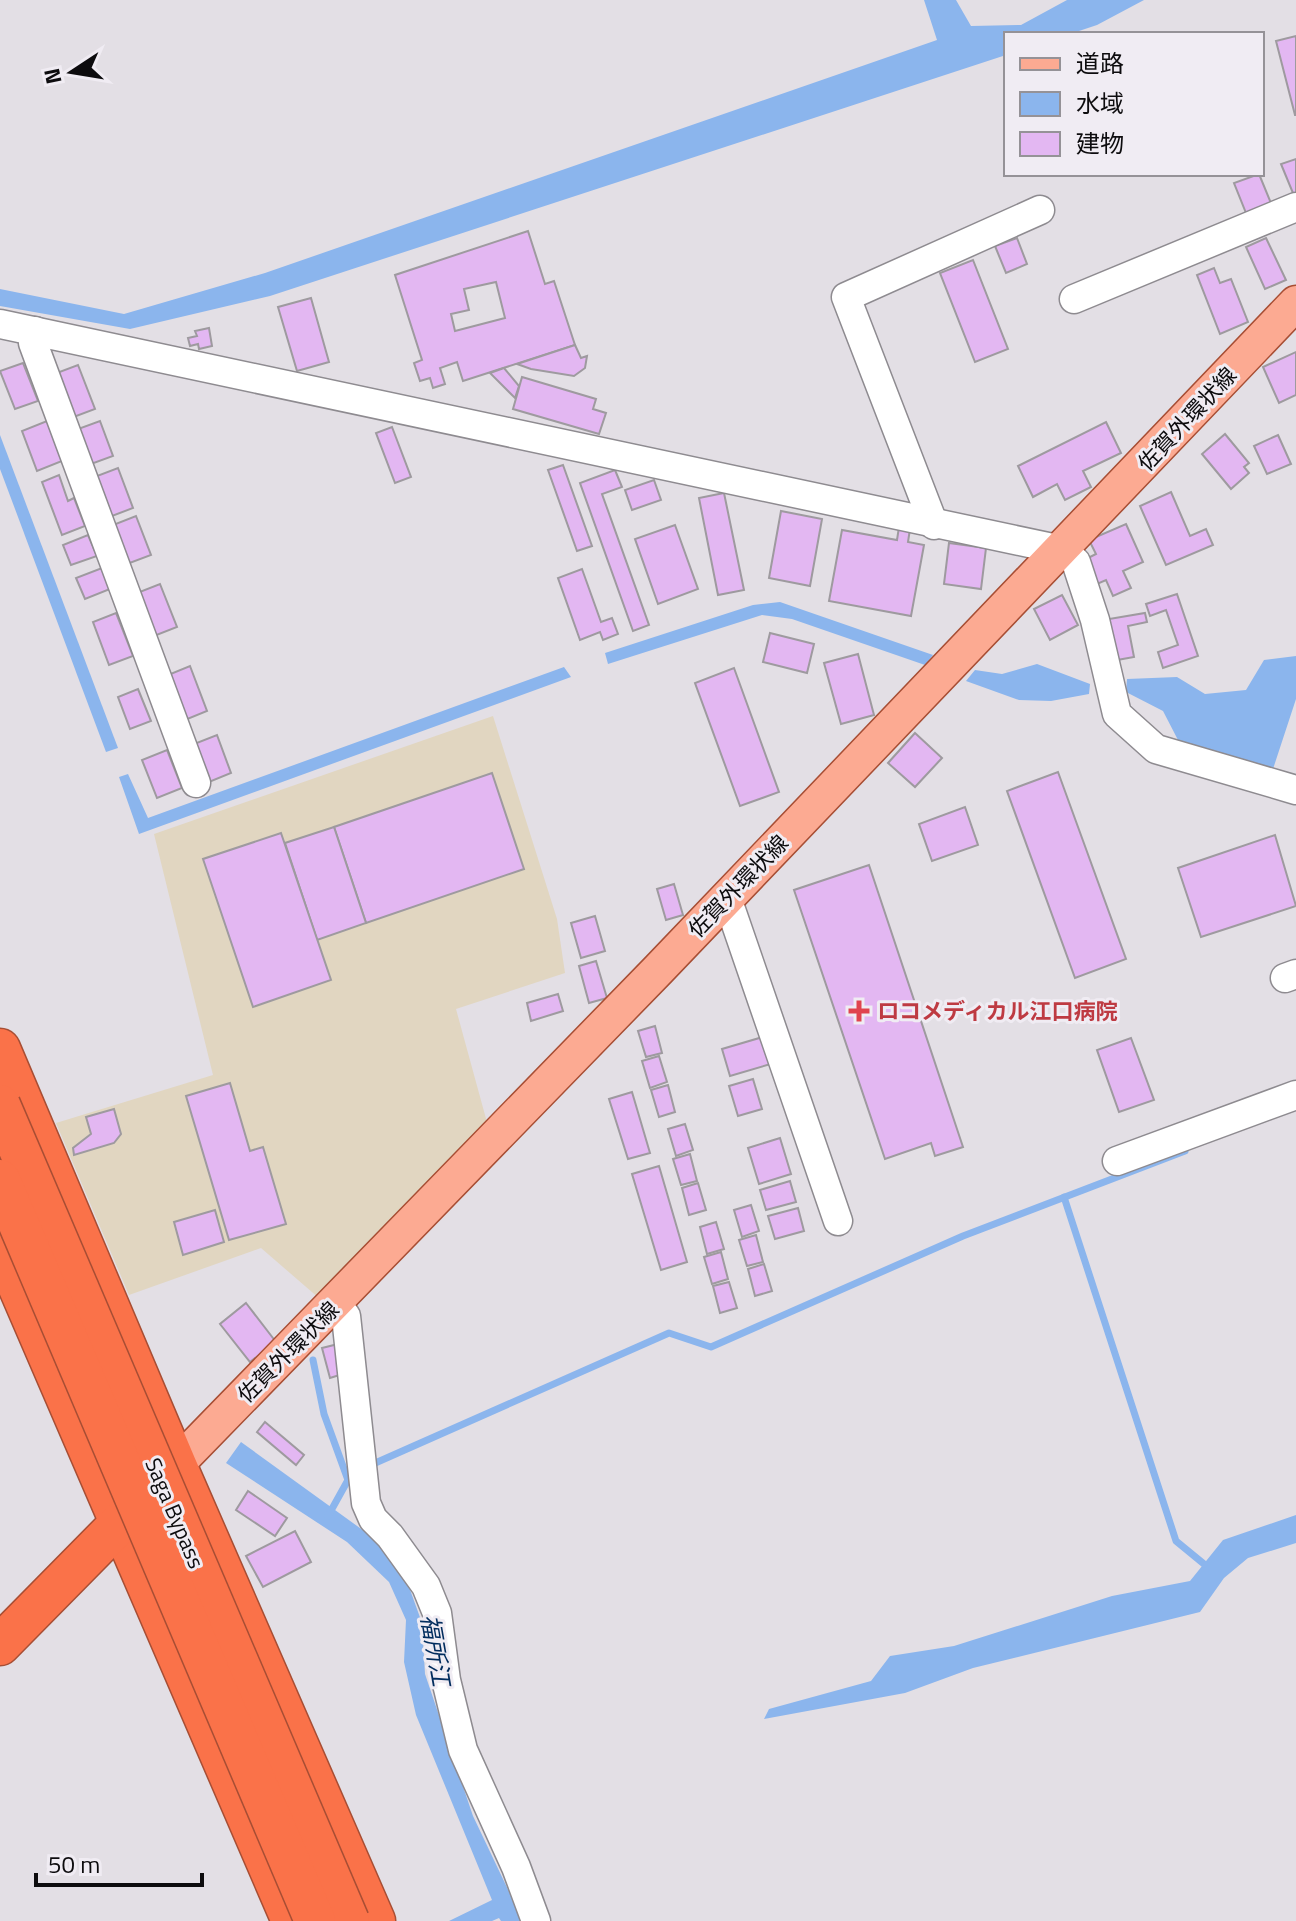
<svg xmlns="http://www.w3.org/2000/svg" width="1296" height="1921" font-family="'Titillium Web','Noto Sans JP',sans-serif">
<style>
.industrial{fill:#e1d6c1}
.water{fill:#8bb5ed}
.lines{fill:none;stroke-linecap:round;stroke-linejoin:round}
.stream{stroke:#8bb5ed;stroke-width:7}
.building{fill:#e3b7f2;stroke:#9e9a9f;stroke-width:2;fill-rule:evenodd}
.minor-casing{stroke:#8e8b90;stroke-width:31}
.major-casing{stroke:#a74e34;stroke-width:37}
.highway-casing{stroke:#a74e34;stroke-width:43}
.minor{stroke:#fff;stroke-width:28}
.major{stroke:#fcaa92;stroke-width:34}
.highway{stroke:#fa7249;stroke-width:40}
.highway-bridge-casing{stroke:#a74e34;stroke-width:43;stroke-linecap:butt}
.highway-bridge{stroke:#fa7249;stroke-width:40}
.health-dot{fill:#e0444e;stroke:#f0ecf3;stroke-width:3}
.labels{text-anchor:middle;dominant-baseline:central;stroke-width:6;stroke-linejoin:round;paint-order:stroke}
.street-label{font-size:22px;fill:#0d0c0e;stroke:#f0ecf3}
.health-label{font-size:22px;font-weight:bold;fill:#be3a42;stroke:#f0ecf3;text-anchor:start}
.water-label{font-size:24px;font-style:italic;fill:#012c5d;stroke:#f0ecf3}
</style>
<rect width="100%" height="100%" fill="#e3dfe5"/>
<path class="industrial" d="M493,716L557,919L565,973L456,1009L488,1126L423,1186L320,1299L261,1248L129,1295L56,1123L213,1075L154,834Z"/>
<g class="water">
<path d="M924,0H956L971,26L1021,25L1067,0H1144L1097,25L1070,34H1006V55L270,296L130,329L0,306V289L124,314L265,273L937,40Z"/>
<path d="M0,435L118,748L106,752L0,469Z"/>
<path d="M780,602L933,655L925,665L792,619L762,615L608,664L605,653L753,605Z"/>
<path d="M1296,656V699L1273,769L1178,740L1163,711L1126,692L1127,679L1177,677L1205,694L1246,690L1264,660Z"/>
<path d="M1037,664L1090,684L1089,694L1051,701L1019,700L966,681L975,670L1002,674Z"/>
<path d="M564,667L571,677L139,834L119,777L128,774L148,818Z"/>
<path d="M241,1442L382,1544L408,1584L422,1623L425,1674L473,1816L523,1921H501L499,1918L492,1921H449L492,1900L416,1715L404,1662L406,1620L389,1582L347,1542L226,1463Z"/>
<path d="M1296,1515V1543L1248,1558L1224,1578L1200,1612L973,1668L905,1693L764,1719L769,1709L871,1681L890,1656L954,1646L1112,1596L1190,1581L1223,1540Z"/>
</g>
<g class="lines">
<g class="stream">
<path d="M1064,1197L1176,1541L1204,1564"/>
<path d="M313,1360L324,1414L348,1480L328,1516"/>
<path d="M373,1464L669,1333L711,1347L963,1236L1185,1151"/>
</g>
</g>
<g class="building">
<path d="M1296,36V115H1295L1276,41Z"/>
<path d="M1296,159V197L1295,198L1281,164Z"/>
<path d="M1259,174L1273,208L1248,218L1234,183Z"/>
<path d="M528,231L545,284L554,281L575,345L463,381L457,362L440,368L445,384L433,388L430,378L420,381L414,363L422,360L395,275ZM496,282L505,318L455,331L451,314L469,310L464,289Z"/>
<path d="M1017,238L1027,264L1006,273L995,246Z"/>
<path d="M1266,238L1286,280L1265,289L1246,247Z"/>
<path d="M973,260L1008,349L975,362L940,273Z"/>
<path d="M1214,268L1220,283L1231,279L1248,322L1220,334L1197,275Z"/>
<path d="M311,298L329,362L297,371L278,307Z"/>
<path d="M209,328L212,346L199,349L198,344L190,346L188,338L197,336L195,331Z"/>
<path d="M575,345L581,358L587,356L585,368L574,376L531,369L517,364Z"/>
<path d="M1296,352V395L1279,403L1263,367Z"/>
<path d="M23,363L38,401L15,409L0,371Z"/>
<path d="M78,365L95,409L71,418L54,374Z"/>
<path d="M504,368L519,386L515,398L490,373Z"/>
<path d="M522,377L596,399L593,409L606,413L599,434L513,409Z"/>
<path d="M47,421L62,461L37,471L22,431Z"/>
<path d="M100,421L113,456L91,464L78,429Z"/>
<path d="M1106,422L1121,453L1083,471L1091,487L1065,500L1057,484L1033,497L1018,466Z"/>
<path d="M392,427L411,477L395,483L376,433Z"/>
<path d="M1225,434L1249,463L1244,467L1249,473L1231,489L1202,454Z"/>
<path d="M1278,435L1291,464L1267,474L1254,446Z"/>
<path d="M563,465L592,546L577,551L548,470Z"/>
<path d="M118,468L133,508L112,516L97,476Z"/>
<path d="M615,470L622,487L602,494L649,625L633,631L580,483Z"/>
<path d="M59,475L68,501L74,498L85,526L62,535L42,482Z"/>
<path d="M654,480L661,500L632,510L625,490Z"/>
<path d="M1171,492L1190,536L1206,529L1213,545L1166,565L1140,506Z"/>
<path d="M724,493L744,590L718,595L699,498Z"/>
<path d="M781,511L822,519L810,586L769,578Z"/>
<path d="M136,516L151,555L127,564L113,525Z"/>
<path d="M1126,524L1143,562L1123,571L1131,588L1113,596L1106,580L1097,584L1086,559L1096,554L1089,540Z"/>
<path d="M675,525L698,589L658,604L635,539Z"/>
<path d="M899,527L910,529L908,542L924,545L911,616L829,601L842,530L897,540Z"/>
<path d="M88,535L97,556L71,565L63,545Z"/>
<path d="M949,543L986,548L981,589L944,584Z"/>
<path d="M102,568L110,589L85,599L76,578Z"/>
<path d="M582,569L601,622L612,618L618,634L603,640L600,632L580,640L558,578Z"/>
<path d="M160,584L177,627L154,636L137,593Z"/>
<path d="M1177,594L1198,656L1163,668L1158,652L1178,645L1166,610L1150,616L1146,604Z"/>
<path d="M1062,595L1078,625L1050,640L1034,609Z"/>
<path d="M116,613L133,656L109,665L93,622Z"/>
<path d="M1145,613L1147,622L1128,626L1134,657L1117,660L1109,619Z"/>
<path d="M770,633L814,644L807,673L763,662Z"/>
<path d="M858,654L874,715L841,724L824,663Z"/>
<path d="M190,666L207,711L185,720L168,675Z"/>
<path d="M734,668L779,792L740,806L695,683Z"/>
<path d="M138,689L151,721L130,729L118,697Z"/>
<path d="M915,733L942,758L915,787L888,763Z"/>
<path d="M217,735L231,773L209,782L194,744Z"/>
<path d="M167,750L182,788L157,798L142,760Z"/>
<path d="M1058,772L1126,959L1075,978L1007,791Z"/>
<path d="M492,773L524,869L366,923L334,827Z"/>
<path d="M965,807L978,845L932,861L919,824Z"/>
<path d="M334,827L366,923L317,940L285,843Z"/>
<path d="M281,833L331,980L253,1007L203,859Z"/>
<path d="M1275,835L1296,906L1201,937L1178,868Z"/>
<path d="M869,865L963,1147L935,1156L931,1143L885,1159L794,890Z"/>
<path d="M674,884L683,915L666,920L657,889Z"/>
<path d="M595,916L605,951L581,958L571,923Z"/>
<path d="M596,961L607,998L589,1003L579,966Z"/>
<path d="M558,994L563,1011L531,1021L527,1003Z"/>
<path d="M655,1026L662,1053L646,1057L638,1031Z"/>
<path d="M766,1036L774,1063L730,1076L722,1049Z"/>
<path d="M1131,1038L1154,1100L1119,1112L1097,1050Z"/>
<path d="M659,1056L667,1082L650,1088L642,1061Z"/>
<path d="M753,1079L762,1109L738,1116L729,1086Z"/>
<path d="M230,1083L250,1151L263,1147L286,1224L229,1240L186,1096Z"/>
<path d="M668,1085L675,1112L659,1117L651,1090Z"/>
<path d="M632,1092L650,1153L628,1159L609,1099Z"/>
<path d="M114,1109L121,1134L114,1143L74,1155L73,1148L91,1134L86,1117Z"/>
<path d="M685,1124L693,1150L676,1156L668,1129Z"/>
<path d="M780,1138L791,1174L759,1184L748,1148Z"/>
<path d="M690,1154L697,1181L681,1185L673,1159Z"/>
<path d="M659,1166L687,1262L661,1270L632,1174Z"/>
<path d="M790,1181L796,1202L766,1210L760,1190Z"/>
<path d="M698,1183L706,1210L689,1215L682,1188Z"/>
<path d="M751,1205L759,1231L742,1237L734,1210Z"/>
<path d="M798,1208L804,1231L775,1239L768,1216Z"/>
<path d="M215,1210L224,1242L183,1255L174,1222Z"/>
<path d="M716,1222L724,1249L707,1254L700,1227Z"/>
<path d="M756,1235L763,1262L747,1266L739,1240Z"/>
<path d="M721,1252L728,1279L712,1284L704,1257Z"/>
<path d="M764,1264L772,1291L755,1296L748,1269Z"/>
<path d="M729,1282L737,1308L720,1313L713,1286Z"/>
<path d="M246,1303L276,1342L250,1362L220,1324Z"/>
<path d="M338,1344L346,1373L330,1378L322,1348Z"/>
<path d="M265,1422L304,1455L296,1465L257,1432Z"/>
<path d="M248,1491L287,1518L275,1536L236,1510Z"/>
<path d="M295,1531L311,1562L263,1587L246,1556Z"/>
</g>
<g class="lines">
<g class="minor-casing">
<g id="minor">
<path d="M1074,299L1296,207"/>
<path d="M0,324L1062,550L1076,562L1095,620L1117,714L1156,749L1296,790"/>
<path d="M35,331L33,343L196,783"/>
<path d="M934,525L846,297L1040,210"/>
<path d="M727,898L838,1221"/>
<path d="M1285,978L1296,974"/>
<path d="M1117,1161L1296,1095"/>
<path d="M336,1303L346,1316L366,1503L373,1519L390,1536L426,1586L437,1613L446,1680L463,1750L516,1867L536,1921"/>
</g>
</g>
<g class="major-casing">
<path id="major" d="M176,1465L658,970L1296,303"/>
</g>
<g class="highway-casing">
<g id="highway">
<path d="M0,1049L176,1465L375,1921"/>
<path d="M0,1244L292,1921"/>
<path d="M0,1645L137,1506"/>
</g>
</g>
<use href="#minor" class="minor"/>
<use href="#major" class="major"/>
<use href="#highway" class="highway"/>
<g class="highway-bridge-casing">
<g id="highway-bridge">
<path d="M0,1105L349,1921"/>
<path d="M0,1180L315,1921"/>
</g>
</g>
<use href="#highway-bridge" class="highway-bridge"/>
</g>
<path class="health-dot" d="M855 999h8v8h8v8h-8v8h-8v-8h-8v-8h8z"/>
<g class="labels">
<g class="street-label">
<text transform="translate(1187 419) rotate(-47)">佐賀外環状線</text>
<text transform="translate(738 886) rotate(-46)">佐賀外環状線</text>
<text transform="translate(288 1352) rotate(-45)">佐賀外環状線</text>
<text transform="translate(175 1513) rotate(67)">Saga Bypass</text>
</g>
<g class="health-label">
<text x="877" y="1011">ロコメディカル江口病院</text>
</g>
<g class="water-label">
<text transform="translate(436 1650) rotate(80)">福所江</text>
</g>
</g>
<rect x="1004" y="32" width="260" height="144" fill="#f0ecf3" stroke="#959297" stroke-width="2"/>
<rect x="1020" y="58" width="40" height="12" fill="#fcaa92" stroke="#959297" stroke-width="2"/>
<text x="1076" y="72" font-size="24" fill="#0d0c0e">道路</text>
<rect x="1020" y="92" width="40" height="24" fill="#8bb5ed" stroke="#959297" stroke-width="2"/>
<text x="1076" y="112" font-size="24" fill="#0d0c0e">水域</text>
<rect x="1020" y="132" width="40" height="24" fill="#e3b7f2" stroke="#959297" stroke-width="2"/>
<text x="1076" y="152" font-size="24" fill="#0d0c0e">建物</text>
<g transform="translate(72 72) rotate(258)" stroke="#f0ecf3" stroke-width="6" paint-order="stroke">
<path d="M0-6L14 30L0 20L-14 30Z" fill="#0d0c0e"/>
<text y="-12" font-size="22" font-weight="bold" text-anchor="middle" fill="#0d0c0e">N</text>
</g>
<path d="M36 1873v12h166v-12" fill="none" stroke="#0d0c0e" stroke-width="4"/>
<text x="48" y="1873" font-size="24" fill="#0d0c0e" stroke="#f0ecf3" stroke-width="6" paint-order="stroke">50 m</text>
</svg>
